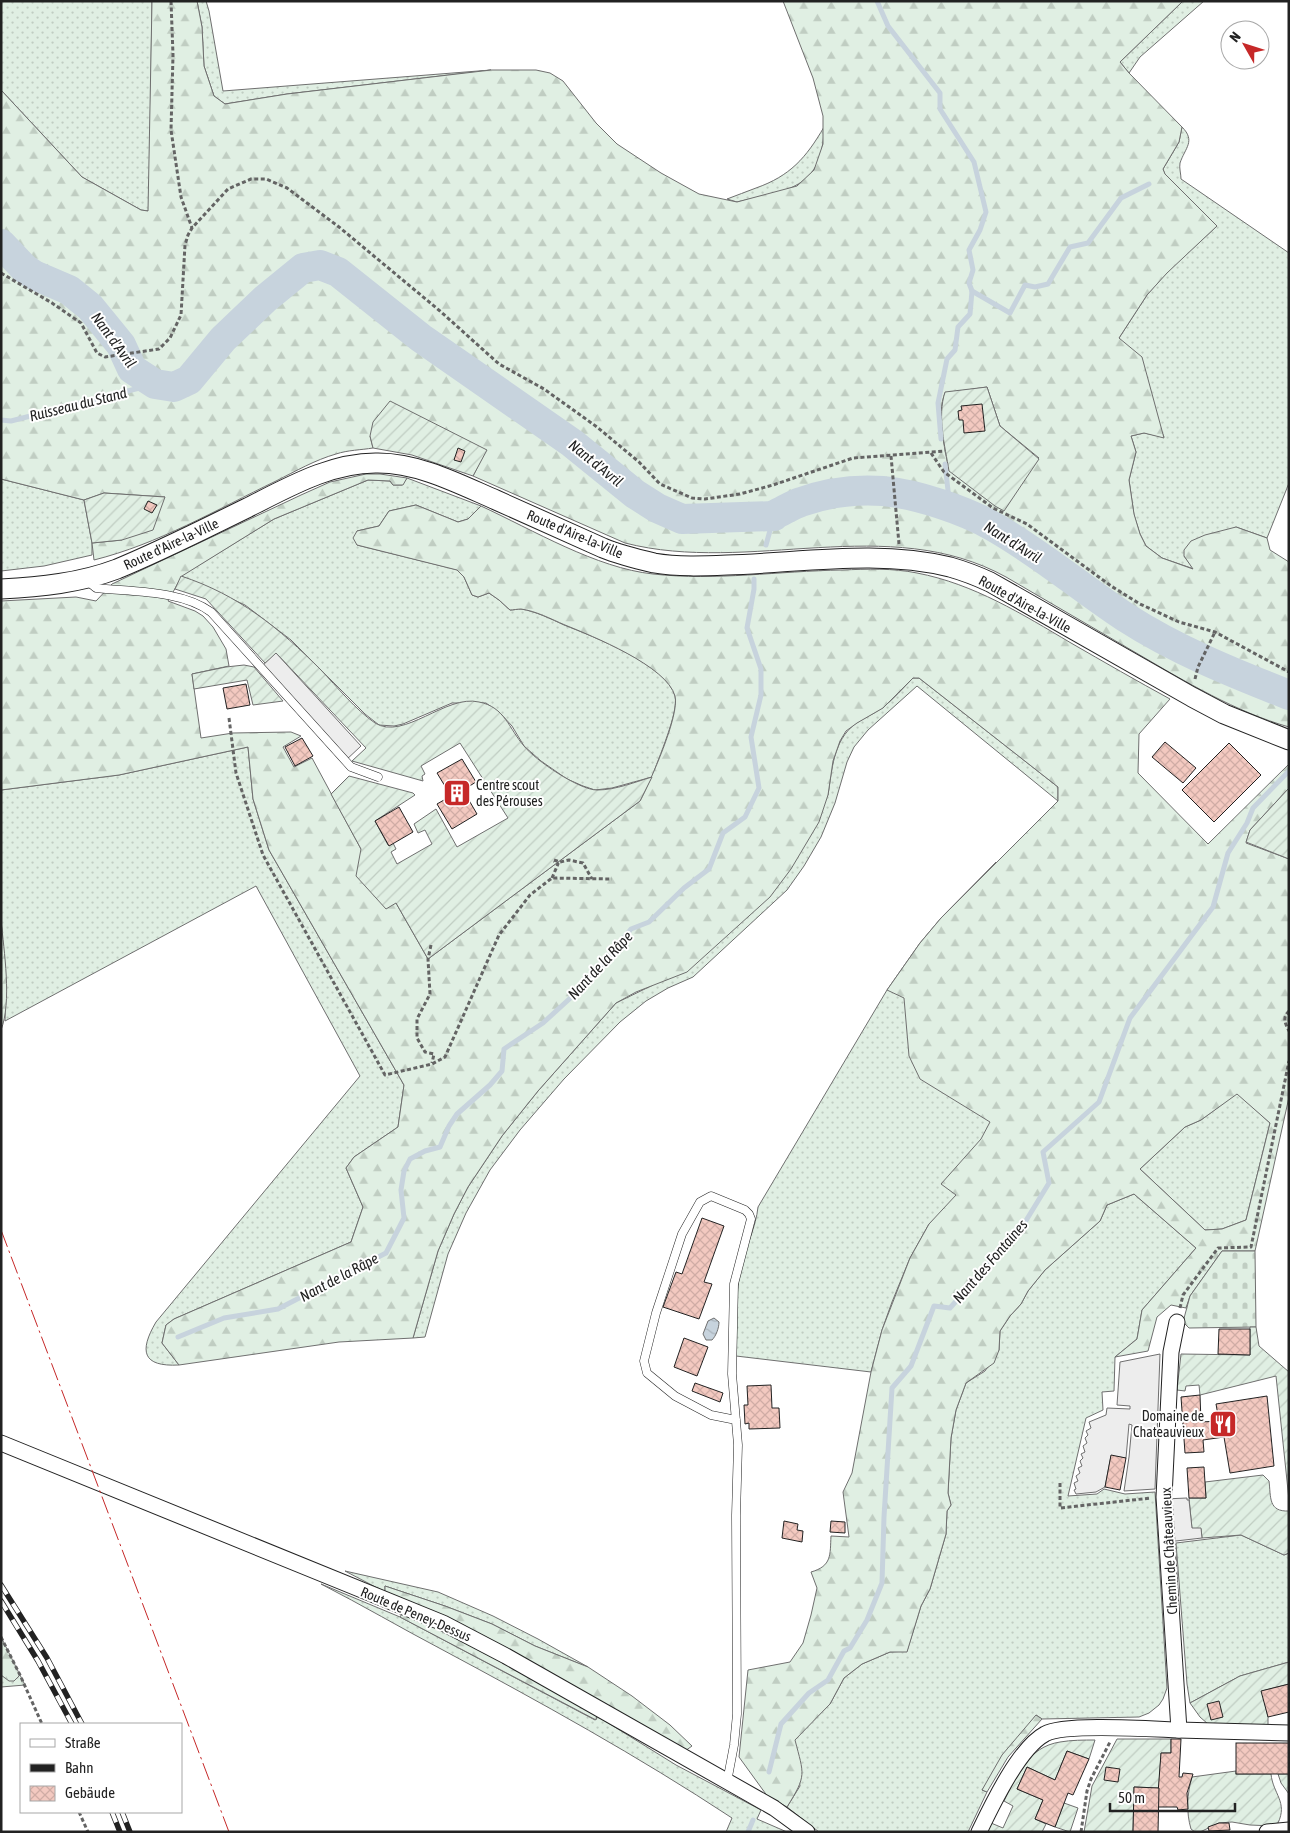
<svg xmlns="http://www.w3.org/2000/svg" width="1290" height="1833" font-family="'Asap Condensed',sans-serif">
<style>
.grass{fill:url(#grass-dots);stroke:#6f6f6f}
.forest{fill:url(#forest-firs);stroke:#6f6f6f;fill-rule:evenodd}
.cemetery{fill:url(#cemetery-stones);stroke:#6f6f6f}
.garden{fill:url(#garden-furrows);stroke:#6f6f6f}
.parking{fill:#ededed;stroke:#6f6f6f}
.water{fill:url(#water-waves);stroke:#6f6f6f}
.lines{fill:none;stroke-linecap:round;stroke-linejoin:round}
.stream{stroke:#c7d3dd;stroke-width:5}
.river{stroke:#c7d3dd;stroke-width:30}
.building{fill:url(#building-cross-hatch);stroke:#222}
.service-casing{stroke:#222;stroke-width:9}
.minor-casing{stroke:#222;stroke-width:17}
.tertiary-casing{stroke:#222;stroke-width:21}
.path{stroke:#646464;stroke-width:3;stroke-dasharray:4 2.5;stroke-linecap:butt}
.service{stroke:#fff;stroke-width:8}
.minor{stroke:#fff;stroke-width:15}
.tertiary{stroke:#fff;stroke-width:19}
.rail-casing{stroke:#222;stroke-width:5.5}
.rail{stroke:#fff;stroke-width:4;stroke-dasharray:11;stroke-linecap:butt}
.power{stroke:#c62828;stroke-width:1;stroke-dasharray:18 4 2.5 4;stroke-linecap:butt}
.labels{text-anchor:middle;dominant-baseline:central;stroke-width:4;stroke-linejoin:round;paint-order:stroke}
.street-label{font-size:14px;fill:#222;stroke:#fff}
.poi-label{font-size:14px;fill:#222;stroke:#fff;text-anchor:start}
.water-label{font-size:15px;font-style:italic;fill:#222;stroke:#fff}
</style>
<defs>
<pattern id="grass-dots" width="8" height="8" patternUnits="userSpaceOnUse" patternTransform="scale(1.25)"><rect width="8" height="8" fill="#e0efe3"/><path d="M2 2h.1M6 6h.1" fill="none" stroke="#c0cdc2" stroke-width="1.8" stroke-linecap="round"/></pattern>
<pattern id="forest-firs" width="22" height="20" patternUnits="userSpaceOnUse" patternTransform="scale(1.25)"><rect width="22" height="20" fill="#e0efe3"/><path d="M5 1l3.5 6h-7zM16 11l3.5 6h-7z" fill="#c0cdc2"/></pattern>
<pattern id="cemetery-stones" width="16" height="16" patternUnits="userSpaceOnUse" patternTransform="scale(1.25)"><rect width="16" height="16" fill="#e0efe3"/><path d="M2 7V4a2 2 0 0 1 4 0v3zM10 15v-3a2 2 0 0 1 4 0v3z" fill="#c0cdc2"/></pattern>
<pattern id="garden-furrows" width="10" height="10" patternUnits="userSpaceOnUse" patternTransform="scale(1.25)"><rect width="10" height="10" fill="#e0efe3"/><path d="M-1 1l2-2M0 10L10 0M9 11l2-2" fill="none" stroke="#c0cdc2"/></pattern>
<pattern id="water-waves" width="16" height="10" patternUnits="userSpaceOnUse" patternTransform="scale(1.25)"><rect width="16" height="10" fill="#c7d3dd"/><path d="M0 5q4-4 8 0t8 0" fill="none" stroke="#abb5bd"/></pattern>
<pattern id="building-cross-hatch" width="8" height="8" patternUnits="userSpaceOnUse" patternTransform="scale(1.25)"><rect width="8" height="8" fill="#f3c9c0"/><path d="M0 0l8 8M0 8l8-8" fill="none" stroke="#d0aca5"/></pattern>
</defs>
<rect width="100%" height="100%" fill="#fff"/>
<g class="grass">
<path d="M1,1H152L149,211L141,210L82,177L1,90Z"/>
<path d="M197,1H206L209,11L223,91L491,70L287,94L225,104L214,96L204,66L202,27Z"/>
<path d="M1183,1H1204L1140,57L1129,73L1120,62Z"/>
<path d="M824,127C823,190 787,190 737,202L727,199C737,195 746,192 756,188C790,176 806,158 824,127Z"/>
<path d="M1182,127C1196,141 1185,148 1180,163C1179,168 1181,174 1181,179L1289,253V483L1267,538L1236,527L1184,556L1194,569L1162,558L1146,546L1140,534L1134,515L1129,480L1136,452L1131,436L1144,433L1164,437L1119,338L1147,295L1166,273L1217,226L1165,175L1163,169L1179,142Z"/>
<path d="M407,478L481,506L468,519L458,522L416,505L389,511L379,526L357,531V545L458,570L464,577L472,595L478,597L489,593L499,600L510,610C513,610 518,609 521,609C535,611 551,619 564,625C592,636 667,665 675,696C679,712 658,759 652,777L612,788L595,790L583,786L567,779L541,761L524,746L512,726L501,714L486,703H452L403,724L394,726L379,725L365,714L291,640L245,605L181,576L274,519L368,480L390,481L393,485H402Z"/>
<path d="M1,479L84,500L92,543V555L44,566L1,571Z"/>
<path d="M913,678H919L1058,787V801L917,686L868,730L854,747L847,762L835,803L821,837L804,866L787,890L693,977L668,988L646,1001L620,1022L564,1079L520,1130L490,1170L466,1213L448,1254L425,1337L413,1338L438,1251L454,1214L468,1187L502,1136L538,1091L616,1003L653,985L828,795C832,770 833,741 855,724C863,718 874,714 882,708C893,700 903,688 913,678Z"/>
<path d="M248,747L253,799L269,850L404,1085L398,1127L354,1157L346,1168L363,1207L351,1242L174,1319L166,1325L162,1343L179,1365C142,1367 139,1351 156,1322L360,1076L256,886L5,1021L6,985L1,920V790L119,775Z"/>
<path d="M996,862L1071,1097L929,1224L910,1258L892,1302L882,1330L871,1372L736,1356C737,1329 735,1292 741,1266C746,1246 756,1227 758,1207L887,990L920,943L941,918Z"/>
<path d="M1237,1093L1270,1123L1246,1220L1222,1229L1205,1230L1140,1169L1185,1127L1201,1120Z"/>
<path d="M1134,1194L1196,1248L1142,1310L1137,1339L1115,1357L1114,1391L1102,1392L1103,1410L1086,1418L1068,1496L1097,1494L1104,1489L1125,1494L1155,1492L1167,1688L1163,1699L1159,1705L1149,1713L1139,1717L1042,1719L1036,1715L982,1790L987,1792L968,1832H819L787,1807L800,1786L794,1740L830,1704L844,1678L862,1664L890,1652L907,1651L921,1606L930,1589L946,1534L947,1511L951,1505L948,1493L951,1438L956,1410L966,1383L985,1371L999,1350L1000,1331L1010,1316L1021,1304L1028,1291L1045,1270L1100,1221L1107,1205Z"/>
<path d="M1241,1535L1284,1555L1289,1553V1662L1240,1676L1190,1703L1187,1684L1176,1543Z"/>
<path d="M345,1571L438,1592L493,1616L538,1639L588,1667L535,1646L492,1624L445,1606L385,1586V1592Z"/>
<path d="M321,1584L400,1617L595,1720L597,1716L676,1765L761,1810L757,1819L787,1832H726L732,1818C638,1756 540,1702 441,1649C401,1628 362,1605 321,1584Z"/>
<path d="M1,1675L14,1681L20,1675L25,1685L1,1687Z"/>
</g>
<g class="forest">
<path d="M152,1H197L202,27L204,66L214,96L225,104L287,94L491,70H536L550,73L563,81L596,123L617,144L661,173L699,194L737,202L797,186L814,170L823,144V116L813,78L783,1H1183L1120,62L1129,73L1182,127L1179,142L1163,169L1165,174L1217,226L1167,273L1147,295L1119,338L1142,357L1164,438L1144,433L1131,436L1136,452L1129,480L1134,514L1140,534L1146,546L1162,558L1193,569L1184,556V550L1191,541L1205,535L1236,527L1267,538L1270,550L1289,562V727C1236,712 1186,682 1138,654C1094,628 1050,603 1006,577C888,512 750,575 625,543L473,476L486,450L370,436L373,448C361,450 348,450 336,454C315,460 296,471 276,481C216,510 158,544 94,560L92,543L122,540L165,497L104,493L84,500L1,479V90L82,177L141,210L148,211ZM987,387L1000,426L1039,458L949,471C945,448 936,415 945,393Z"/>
<path d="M366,474H380L407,478L403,485H393L390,481L368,480L274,519L182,576L168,601L195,611L203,616L213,627L226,649L229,666L192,674L201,738L233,733L291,732L301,736L283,747L294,767L312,758L361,849L396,903L428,959L640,801C650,782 680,715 675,696C667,666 592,636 565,625C551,619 536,611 521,609C518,609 513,610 510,610L499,600L489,593L478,597L472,595L464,577L457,570L357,545L353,538L357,531L379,526L389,511L416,505L458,522L468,519L481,506C533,530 596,568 653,574C716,581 779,571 842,570C867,569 893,568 917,573C974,584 1022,614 1071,643C1104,662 1137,681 1170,699L1139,734L1138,773L1208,844L1289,764V788L1250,830L1246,843L1289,859V1097L1255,1251H1222L1190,1296L1186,1308L1171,1305L1157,1317L1148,1351L1115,1357L1137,1339L1142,1310L1196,1248L1134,1194L1107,1205L1100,1221L1045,1270L1028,1291L1021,1304L1010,1316L1000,1331L999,1350L994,1363L966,1383L956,1410L951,1438L948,1493L951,1505L947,1511L946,1534L930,1589L921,1606L907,1652H890L862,1664L844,1678L830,1704L795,1740C804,1775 807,1775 787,1807L768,1797L739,1757L748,1670L790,1662L803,1643L811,1615L817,1588L811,1572C832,1566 830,1555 831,1536L849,1537L843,1492L852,1473L871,1372L882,1330L910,1258L929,1224L956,1195L941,1184L981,1139L990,1122L920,1079L909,1056L904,998L887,990L920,943L941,918L1058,801V787L919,678H913L883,708L857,723L846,731L840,741L833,761L828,795L819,822L791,869L770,897L687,972L636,992L616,1003L538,1091L502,1136L468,1187L454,1214L438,1251L413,1338L339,1342L179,1365L162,1343L166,1325L174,1319L351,1242L363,1207L346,1168L354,1157L398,1127L404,1085L269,850L253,799L248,747L119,775L1,790V601L76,597L96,601L112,584L301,495L330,482ZM1237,1094L1270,1123L1246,1220L1222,1229L1205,1230L1140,1169L1185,1127L1201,1120Z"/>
<path d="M1,920C4,951 12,1002 1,1030Z"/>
<path d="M385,1586L445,1606L492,1624L535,1646L588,1667L632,1696L670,1725L692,1746L685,1751L385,1592Z"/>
<path d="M403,1612C470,1642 534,1679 597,1716L596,1720L400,1617Z"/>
<path d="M1,1637L20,1675L14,1681H9L1,1675Z"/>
<path d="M1036,1715L1042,1719L1008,1757L987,1792L982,1790L1002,1755Z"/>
</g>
<path class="cemetery" d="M1222,1251H1255L1256,1327L1189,1328L1183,1322L1190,1296Z"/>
<g class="garden">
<path d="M987,387L1000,426L1039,459L1004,511L995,506L949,471C945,446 937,417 945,392Z"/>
<path d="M390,401L487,450L473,476L412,455L373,448L370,436L373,422Z"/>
<path d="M104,493L165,497L153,530L122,540L92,543L84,500Z"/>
<path d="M181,576C239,595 279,628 321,670C337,687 356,710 375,723C404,741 446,694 479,702C505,707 509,729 524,746C535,760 579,790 597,790C616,790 635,782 652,777L640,801L428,959L396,903L386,909L356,876L361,849L331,794L349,776L413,793L415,795L375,821L388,845L393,843L396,849L391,852L397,864L432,844L425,830L418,833L414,824L436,809L457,847L508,818L460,743L421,766L425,774L422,776L423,781L352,761L366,748L277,654L265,663L206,599L175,589Z"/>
<path d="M244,665L254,667L283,701L253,705L247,680L194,689L192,674L226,667Z"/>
<path d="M1289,788V859L1246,842L1250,830Z"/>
<path d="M1250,1327H1256L1259,1346L1289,1372V1500L1276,1376L1200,1395L1199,1385L1186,1386L1185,1391L1177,1390L1181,1354L1250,1355Z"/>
<path d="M1263,1475L1269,1481C1271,1497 1268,1512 1289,1511V1553L1284,1555L1241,1535L1202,1538L1201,1529H1192L1189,1498H1206L1205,1482Z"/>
<path d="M1289,1662V1684L1262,1691L1268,1717V1726L1208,1724L1200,1717L1190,1703L1240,1676Z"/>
<path d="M1117,1739H1171V1753H1161L1159,1788L1134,1787L1133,1832H1084L1092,1786Z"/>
<path d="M1095,1740L1089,1759L1067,1751L1055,1780L1027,1767L1017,1789L1043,1800L1035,1819L1046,1824L1042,1832H987L991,1823L1003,1828L1013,1806L1004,1801C1017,1775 1028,1747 1060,1742C1071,1740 1084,1740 1095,1740Z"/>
<path d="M1236,1771V1774H1271C1273,1794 1288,1802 1278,1823L1273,1826L1250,1825L1232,1822L1219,1823L1200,1832H1195L1191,1829C1186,1812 1187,1794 1192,1777Z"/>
<path d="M1278,1774H1289V1794L1281,1783Z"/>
<path d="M1064,1803L1078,1808L1070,1832L1055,1827Z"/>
</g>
<g class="parking">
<path d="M276,653L361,746L345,761L261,667Z"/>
<path d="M1160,1354L1155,1489L1124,1491L1129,1457L1132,1425L1129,1424L1126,1458L1111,1456L1105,1487L1096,1492L1076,1494L1074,1490L1076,1489L1074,1483L1078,1481L1076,1476L1080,1473L1078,1468L1082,1466L1080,1461L1083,1458L1081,1454L1085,1452L1083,1446L1087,1443L1085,1438L1088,1435L1086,1431L1091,1428L1089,1422L1106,1415L1107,1408L1130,1409V1406L1117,1405L1120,1362Z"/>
<path d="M1187,1498V1500H1189L1192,1528H1201L1202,1538L1167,1542L1164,1499Z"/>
</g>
<path class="water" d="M714,1318L719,1322C719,1328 716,1336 712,1340H706L703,1334L708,1321Z"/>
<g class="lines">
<g class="stream">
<path d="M877,1L888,26L940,93V109L974,162L986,212L980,230L969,250L973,270L969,283L972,291L970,314L958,327L955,350L947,359L938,403L941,439"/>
<path d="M972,291L1010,313L1025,285L1035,287L1048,284L1070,247L1088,243L1121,198L1149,184"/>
<path d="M1,420L11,421L155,384"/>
<path d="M945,464L950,508"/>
<path d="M766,545L774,516"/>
<path d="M178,1337L224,1318L278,1309L386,1253L404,1218L401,1190L404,1171L410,1159L425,1151L440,1147L449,1126L457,1114L490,1085L502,1071L504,1049L543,1023L589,981L631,929L649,922L684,888L709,869L723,833L745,817L759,788L751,737L761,695V669L747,628L754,589V579"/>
<path d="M769,1772L781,1724L809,1693L828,1680L844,1651L850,1648L867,1620L882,1583L884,1517L892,1388L911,1366L934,1306L950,1308L975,1280L1000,1248L1019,1232L1049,1183L1043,1152L1099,1102L1130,1018L1213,907L1228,853L1247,823L1253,808L1289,771"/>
<path d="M748,1832L753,1820"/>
</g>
<path class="river" d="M1,244L25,269L34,275L69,290L90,307L121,345L132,369L155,384L174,387L189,380L223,339L265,299L303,268L320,265L338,272L421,338L572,443L635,494L657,508L682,519L774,516V515C783,511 792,505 801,502C826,493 856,489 883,491C916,494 965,510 994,527C1040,553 1081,588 1125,617C1176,650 1233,673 1289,695"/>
</g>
<g class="building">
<path d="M982,404L985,431L964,433L963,420H959L958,411L962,410L961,406Z"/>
<path d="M458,448L465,451L461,462L454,460Z"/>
<path d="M148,501L157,505L152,513L144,509Z"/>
<path d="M246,684L250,705L227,709L223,688Z"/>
<path d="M302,738L313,756L295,766L285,747Z"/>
<path d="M1165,742L1196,768L1183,783L1152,757Z"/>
<path d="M1229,743L1261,775L1214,822L1182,790Z"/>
<path d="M462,759L476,782L463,790L477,814L452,829L437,804L451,796L437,773Z"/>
<path d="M399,807L413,832L389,846L375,821Z"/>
<path d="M702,1218L724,1226L704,1282L712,1284L699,1319L663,1307L676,1272L682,1274Z"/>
<path d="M1219,1329H1250V1355L1218,1354Z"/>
<path d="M684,1338L708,1347L697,1376L674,1367Z"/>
<path d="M695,1383L723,1393L720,1402L692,1391Z"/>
<path d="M771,1385L772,1408H779L780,1428L749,1429V1423L745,1424L744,1405H748L747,1386Z"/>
<path d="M1200,1395L1201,1422L1219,1421L1216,1404L1267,1396L1274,1466L1230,1473L1224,1437L1203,1440L1204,1452L1185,1453L1181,1397Z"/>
<path d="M1111,1455L1126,1458L1120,1490L1105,1487Z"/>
<path d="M1204,1467L1206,1498H1189L1187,1468Z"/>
<path d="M784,1521L798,1524L797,1530L803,1531L802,1542L782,1538Z"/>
<path d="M831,1521L845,1522V1533L830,1532Z"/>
<path d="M1289,1684V1712L1268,1717L1261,1691Z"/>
<path d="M1219,1701L1223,1717L1211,1720L1207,1704Z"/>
<path d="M1171,1739H1181L1179,1777H1182L1183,1773L1193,1774L1187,1793L1188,1809L1178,1810L1177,1807H1157L1161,1753H1171Z"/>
<rect x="1236" y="1743" width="53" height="31"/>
<path d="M1067,1751L1089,1759L1073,1795L1068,1793L1055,1827L1035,1819L1043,1800L1017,1789L1027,1767L1055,1780Z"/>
<path d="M1106,1767L1120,1769L1118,1782L1104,1780Z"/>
<path d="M1134,1787L1159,1788L1158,1832H1133Z"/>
<path d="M1219,1823H1229L1230,1830L1209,1831L1208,1827Z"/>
</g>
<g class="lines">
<g class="service-casing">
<g id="service">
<path d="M86,580L96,588C132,592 181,590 211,612L351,767L378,777"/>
<path d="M727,1782L734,1745L737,1714L736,1515L738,1445L732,1374L734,1284L751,1219L749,1214L745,1210L711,1196L700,1202L682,1234L656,1313L644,1361L647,1373L675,1396L711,1415L736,1420"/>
</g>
</g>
<g class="minor-casing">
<g id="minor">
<path d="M1177,1322L1171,1352L1164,1497L1179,1730"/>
<path d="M1,1443L443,1623L506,1656L774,1808L807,1832"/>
<path d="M979,1832C992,1805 1019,1748 1045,1734C1064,1723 1151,1729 1178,1730C1215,1731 1252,1732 1289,1733"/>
<path d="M1267,1832L1289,1830"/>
</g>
</g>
<g class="tertiary-casing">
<path id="tertiary" d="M1,589C40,587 80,583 117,569C161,551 204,529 247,508C287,488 331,462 378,463C419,463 459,484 496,500C532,516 568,532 603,548C620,555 637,559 654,563C678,567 703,566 727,565C800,563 878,549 950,567C964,571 977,576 990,582L1192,697L1224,714L1289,740"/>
</g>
<g class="path">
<path d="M171,1L173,55L171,130L181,197L192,228"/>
<path d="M1,273L52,303L81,323L97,353L105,357L159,349L170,338L181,315L185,245L188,235L192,228L228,189L251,179H266L287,188L339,227L440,311L499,364L544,389L597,427L639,462L660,484L692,498L705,499L740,494L773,485L853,458L945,451"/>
<path d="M931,453L944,472L993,508L1027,524L1111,586L1140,604L1179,622L1215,632L1289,672"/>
<path d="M891,456L899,544"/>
<path d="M1195,679L1198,667L1215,632"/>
<path d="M229,718L236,773L263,855L385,1075L432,1064L445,1057L499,935L530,895L552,878L612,879"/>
<path d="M554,860L560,862L569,860L583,863L592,879"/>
<path d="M552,878L558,864L554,861"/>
<path d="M431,945L428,959L430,994L417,1019V1038L425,1052L434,1054L432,1063"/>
<path d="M1289,1011C1282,1018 1285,1023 1289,1031"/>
<path d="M1180,1308L1183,1295L1218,1248L1251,1247L1289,1061"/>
<path d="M1060,1483V1508L1151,1498"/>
<path d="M1,1637L20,1675L42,1724"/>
<path d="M79,1812L88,1832"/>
<path d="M1081,1832L1087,1791L1091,1779L1110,1742"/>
</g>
<use href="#service" class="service"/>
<use href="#minor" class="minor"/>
<use href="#tertiary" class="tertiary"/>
<g class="rail-casing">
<g id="rail">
<path d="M1,1585L47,1658L82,1724"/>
<path d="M1,1601L38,1661L72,1724"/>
<path d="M112,1812L120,1832"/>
<path d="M122,1812L130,1832"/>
</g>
</g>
<use href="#rail" class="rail"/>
<path class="power" d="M1,1230L229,1832"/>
</g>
<defs>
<g id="building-square" transform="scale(1.4375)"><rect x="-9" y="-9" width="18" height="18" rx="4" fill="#c62828" stroke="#fff"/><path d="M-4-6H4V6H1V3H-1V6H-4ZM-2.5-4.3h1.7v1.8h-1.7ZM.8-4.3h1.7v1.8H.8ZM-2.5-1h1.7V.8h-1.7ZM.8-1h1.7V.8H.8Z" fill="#fff"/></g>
<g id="restaurant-square" transform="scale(1.4375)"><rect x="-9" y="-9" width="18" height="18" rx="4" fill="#c62828" stroke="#fff"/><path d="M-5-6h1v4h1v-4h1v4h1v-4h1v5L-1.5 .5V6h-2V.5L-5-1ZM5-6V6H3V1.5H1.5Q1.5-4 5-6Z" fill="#fff"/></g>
</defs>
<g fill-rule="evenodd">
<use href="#building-square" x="457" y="793"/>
<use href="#restaurant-square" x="1223" y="1424"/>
</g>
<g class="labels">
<g class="street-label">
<text transform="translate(575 534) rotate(23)">Route d'Aire-la-Ville</text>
<text transform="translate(171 544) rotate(-25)">Route d'Aire-la-Ville</text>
<text transform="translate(1025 604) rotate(29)">Route d'Aire-la-Ville</text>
<text transform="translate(1169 1551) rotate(-93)">Chemin de Châteauvieux</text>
<text transform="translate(416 1614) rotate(23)">Route de Peney-Dessus</text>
</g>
<g class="poi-label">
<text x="476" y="785">Centre scout<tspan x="476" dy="16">des Pérouses</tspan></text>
<text x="1204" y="1416" text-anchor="end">Domaine de<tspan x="1204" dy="16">Chateauvieux</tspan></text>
</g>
<g class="water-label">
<text transform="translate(114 340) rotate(54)">Nant d'Avril</text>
<text transform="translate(78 404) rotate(-14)">Ruisseau du Stand</text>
<text transform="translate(596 463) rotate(39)">Nant d'Avril</text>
<text transform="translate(1013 542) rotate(32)">Nant d'Avril</text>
<text transform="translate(600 965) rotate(-47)">Nant de la Râpe</text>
<text transform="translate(990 1261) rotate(-49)">Nant des Fontaines</text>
<text transform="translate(339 1277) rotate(-28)">Nant de la Râpe</text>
</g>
</g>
<rect width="1290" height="1833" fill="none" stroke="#222222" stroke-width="5"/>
<rect x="20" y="1723" width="162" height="90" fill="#ffffff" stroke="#a7a7a7"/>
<rect x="30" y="1739" width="25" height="8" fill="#ffffff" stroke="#a7a7a7"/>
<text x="65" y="1748" font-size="15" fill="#222222">Straße</text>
<rect x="30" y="1764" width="25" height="8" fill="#222222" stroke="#a7a7a7"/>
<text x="65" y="1773" font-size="15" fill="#222222">Bahn</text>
<rect x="30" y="1786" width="25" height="15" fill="url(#building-cross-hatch)" stroke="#a7a7a7"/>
<text x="65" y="1798" font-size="15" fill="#222222">Gebäude</text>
<g transform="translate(1245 45) rotate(309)"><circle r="24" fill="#ffffff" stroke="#a7a7a7"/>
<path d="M0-4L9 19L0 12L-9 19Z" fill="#c62828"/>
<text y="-8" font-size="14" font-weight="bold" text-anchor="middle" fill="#222222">N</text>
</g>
<path d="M1110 1803v8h125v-8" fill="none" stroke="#222222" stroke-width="2.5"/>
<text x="1118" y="1803" font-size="15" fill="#222222" stroke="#ffffff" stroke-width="4" paint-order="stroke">50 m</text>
</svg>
